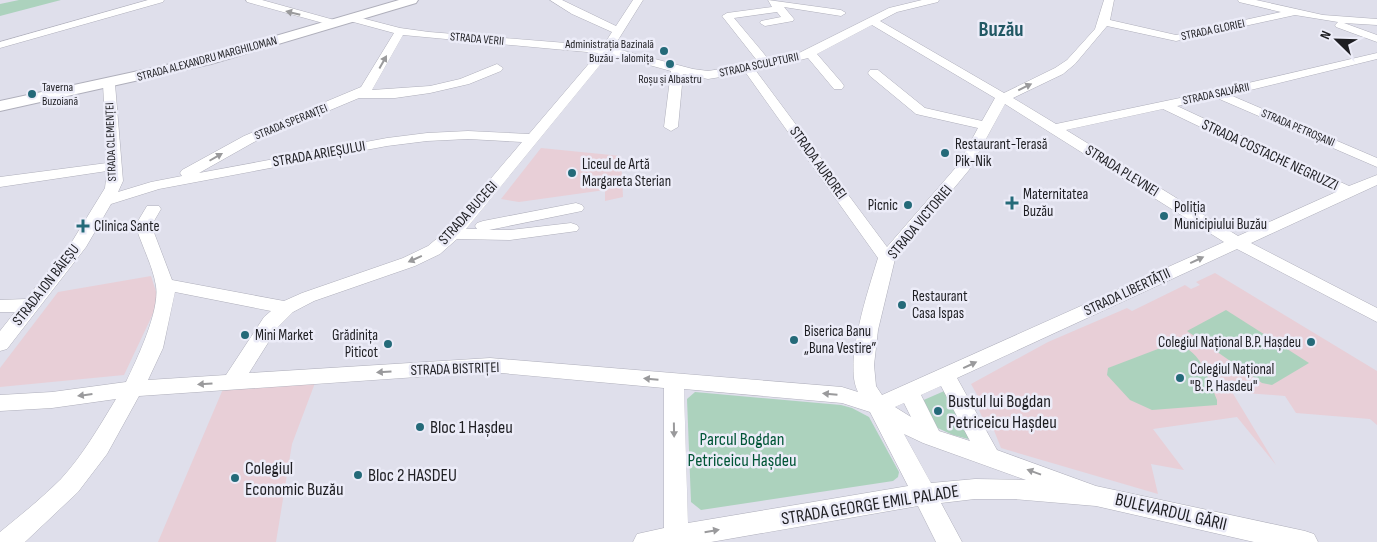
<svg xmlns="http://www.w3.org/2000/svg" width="1377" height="542" font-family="'Sofia Sans Condensed',sans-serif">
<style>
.education{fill:#e8cfd7}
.green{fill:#acd2bd}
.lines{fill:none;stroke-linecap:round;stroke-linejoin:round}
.minor-casing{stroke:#afafbb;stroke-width:1}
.major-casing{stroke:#afafbb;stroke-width:2}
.minor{fill:#fff;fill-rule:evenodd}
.major{fill:#fff;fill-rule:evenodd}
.oneway{fill:#9a9a9c}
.poi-dot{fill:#246a79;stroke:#ececf8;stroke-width:2}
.labels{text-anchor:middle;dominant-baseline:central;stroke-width:5;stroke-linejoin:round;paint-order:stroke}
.far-street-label{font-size:12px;fill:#1e1e22;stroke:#ececf8}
.far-poi-label{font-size:12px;fill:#1e1e22;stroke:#ececf8;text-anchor:end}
.poi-label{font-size:15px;fill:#1e1e22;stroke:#ececf8;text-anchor:start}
.street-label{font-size:15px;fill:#1e1e22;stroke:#ececf8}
.near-poi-label{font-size:18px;fill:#1e1e22;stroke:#ececf8;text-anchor:start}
.near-park-label{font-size:18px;fill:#005536;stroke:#ececf8}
.near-street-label{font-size:18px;fill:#1e1e22;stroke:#ececf8}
.far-town-label{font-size:21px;font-weight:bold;fill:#215864;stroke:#ececf8}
</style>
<rect width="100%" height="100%" fill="#dfdfeb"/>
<g class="education">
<path d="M541,148L621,156L623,197L605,201V190L519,202L501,199Z"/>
<path d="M1215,273L1377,371V425L1370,419L1296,413L1285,396L1232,392L1276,465L1237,417L1153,429L1184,470L1151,464L1158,494L1001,448L993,428H987L975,401L980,400L971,384L1048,342L1127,308L1132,311L1185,285L1191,289L1200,285L1196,282Z"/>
<path d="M151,276L159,301L124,375L0,387V368L58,292Z"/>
<path d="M315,383L292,444L276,542H158L223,389Z"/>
</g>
<g class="green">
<path d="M19,0H61L0,16V4Z"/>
<path d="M1226,310L1309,363L1272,385L1262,383L1187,331Z"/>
<path d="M1171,344C1200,345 1208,378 1217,400V405L1152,410L1130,400L1107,375L1108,368Z"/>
<path d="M949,389L976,441L953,435L931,425L919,402Z"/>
<path d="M695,392L841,405L852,408L869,417L899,472L898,477L893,481L701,510L691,502L687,399Z"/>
</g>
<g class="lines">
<g class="minor-casing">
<g id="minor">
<path d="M148,0H164L163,2L0,48V42Z"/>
<path d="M246,0H262L338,21L339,23L334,26L247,2Z"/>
<path d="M550,0H562L616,26L633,0H643L613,48L693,69L708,71L759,63L722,16L727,13L772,7L768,0L841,10L846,13L841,16L784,7L794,19L793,21L765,26L760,23L761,21L781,17L777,12L734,18L770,61L797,54L889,8L922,0H939L938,2L897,12L880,21L1004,93L1055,68L1067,60L1095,29L1104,0H1114L1110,20L1176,35L1281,12L1239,2L1238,0H1256L1323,15L1377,19V25L1344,23L1377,35V42L1336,27L1335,25L1338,22L1295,15L1176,41L1107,26L1075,64L1063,74L1013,98L1056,124L1218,90L1377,53V59L1230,95L1377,158V167L1217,98L1177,106L1349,186L1377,175V185L1251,243L1377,308V322L1237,249L957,378L997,450L1096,486L1305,531L1314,534L1318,542H1254L1096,506L1014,499H975L941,503L962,542H936L918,506L711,542H633L637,534L664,528V388L490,372L139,396L107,454L78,492L25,542H0V532C21,515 42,498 61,479C83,455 99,427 116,399L52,408L0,411V395L52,392L126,382C137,359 160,311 156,286C153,267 143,248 137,230L138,221L147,206H159L161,209L154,221L153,230L172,280L284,301L302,293L403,258L428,246L447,230L522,142L468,139L427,141L387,146L159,189L111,204L86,247L7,349L0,351V331L15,312H0V300L26,299L73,240L105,188L107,171L0,187V177L107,163L103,84L109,80L115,84L123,181L118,192L151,182L182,176L180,173L182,170L244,136L361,87L394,33L346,20L345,18L350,15L400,28L429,32L603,46L612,32L572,14ZM872,25L995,98L982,121L925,108L878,70H870L868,73L870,76L916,114L978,128L958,165L887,247L756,71L808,58L834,89H842L844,86L842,83L817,54ZM403,35L598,53L529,134L468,131L427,133L387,138L199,173L254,142L359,98H395L430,93L469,84L501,71L503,68L497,64L460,79L430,86L372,90ZM609,54L671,71L664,127L671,131L678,127L683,74L708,79L746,73L878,258C869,288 843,364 858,392L842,387L490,358L249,373L278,327L293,312L314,301L415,266L440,254L457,239L510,240L577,231L579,228L577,225L571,223L510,230H489L582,211L584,208L582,205L576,203L483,221L477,223L475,226L477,229H466ZM1005,104L1224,242L882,395L876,386L874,365L878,330L895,259L969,170ZM1163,109L1336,192L1238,236L1066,130ZM175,292L271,311L264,317L226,375L148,380L163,348ZM941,386L970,441L939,431L921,395ZM684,389L842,403L870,412L908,486L688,523ZM904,403L911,417L895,407ZM904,434L923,443L1026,480L975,479L931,483Z"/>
</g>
</g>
<g class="major-casing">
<path id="major" d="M399,0H418L416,3L211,64L0,111V101L203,57Z"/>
</g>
<use href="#minor" class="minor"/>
<use href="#major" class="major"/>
</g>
<defs><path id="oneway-solid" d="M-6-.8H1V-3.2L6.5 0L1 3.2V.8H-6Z" transform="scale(1.25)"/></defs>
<g class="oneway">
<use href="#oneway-solid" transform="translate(293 13) rotate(-166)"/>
<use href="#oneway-solid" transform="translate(383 62) rotate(-61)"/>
<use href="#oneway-solid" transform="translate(1025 87) rotate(-26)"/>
<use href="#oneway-solid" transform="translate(216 157) rotate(-30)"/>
<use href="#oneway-solid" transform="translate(415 259) rotate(156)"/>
<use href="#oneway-solid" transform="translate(1197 260) rotate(-25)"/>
<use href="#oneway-solid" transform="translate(970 365) rotate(-25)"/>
<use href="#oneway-solid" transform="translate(384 372) rotate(176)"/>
<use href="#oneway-solid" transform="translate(651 379) rotate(-175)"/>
<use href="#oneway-solid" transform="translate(205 384) rotate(176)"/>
<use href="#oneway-solid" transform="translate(830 394) rotate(-175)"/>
<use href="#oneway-solid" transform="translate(85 395) rotate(173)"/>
<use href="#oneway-solid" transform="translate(674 430) rotate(89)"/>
<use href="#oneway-solid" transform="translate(1034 472) rotate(-160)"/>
<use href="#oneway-solid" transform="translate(712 531) rotate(-10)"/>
</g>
<g class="poi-dot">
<circle cx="664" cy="51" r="5"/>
<circle cx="670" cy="64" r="5"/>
<circle cx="32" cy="94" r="5"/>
<circle cx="945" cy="153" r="5"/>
<circle cx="572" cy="173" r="5"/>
<path d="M1009.5 195.5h5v5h5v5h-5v5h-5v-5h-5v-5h5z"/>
<circle cx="908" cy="205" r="5"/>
<circle cx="1164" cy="216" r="5"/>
<path d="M80.5 218.5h5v5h5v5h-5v5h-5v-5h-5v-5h5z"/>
<circle cx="902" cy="305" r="5"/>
<circle cx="245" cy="335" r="5"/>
<circle cx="794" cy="340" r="5"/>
<circle cx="1311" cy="342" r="5"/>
<circle cx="388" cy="344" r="5"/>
<circle cx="1180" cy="378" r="5"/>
<circle cx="938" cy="411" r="5"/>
<circle cx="420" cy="427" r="5"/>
<circle cx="358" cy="475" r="5"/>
<circle cx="235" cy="478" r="5"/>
</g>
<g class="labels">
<g class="far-street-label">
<text transform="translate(1213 30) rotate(-12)">STRADA GLORIEI</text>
<text transform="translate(477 39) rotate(5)">STRADA VERII</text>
<text transform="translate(207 59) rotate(-15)">STRADA ALEXANDRU MARGHILOMAN</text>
<text transform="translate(759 65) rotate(-12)">STRADA SCULPTURII</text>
<text transform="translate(1216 94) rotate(-12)">STRADA SALVĂRII</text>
<text transform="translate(291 122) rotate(-22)">STRADA SPERANȚEI</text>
<text transform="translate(1298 128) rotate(23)">STRADA PETROȘANI</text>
<text transform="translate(111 142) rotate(-92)">STRADA CLEMENȚEI</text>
</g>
<g class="far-poi-label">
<text x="654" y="44">Administrația Bazinală<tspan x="654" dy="14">Buzău - Ialomița</tspan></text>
<text x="670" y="79" text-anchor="middle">Roșu și Albastru</text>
<text x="42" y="87" text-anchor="start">Taverna<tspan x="42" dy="14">Buzoiană</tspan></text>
</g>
<g class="poi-label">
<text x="955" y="144">Restaurant-Terasă<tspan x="955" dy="17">Pik-Nik</tspan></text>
<text x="582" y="164">Liceul de Artă<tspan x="582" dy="17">Margareta Sterian</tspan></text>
<text x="1023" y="194">Maternitatea<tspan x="1023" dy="17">Buzău</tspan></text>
<text x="898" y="205" text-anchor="end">Picnic</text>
<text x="1174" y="207">Poliția<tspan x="1174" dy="17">Municipiului Buzău</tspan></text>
<text x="94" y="226">Clinica Sante</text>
<text x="912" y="296">Restaurant<tspan x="912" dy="17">Casa Ispas</tspan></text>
<text x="804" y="331">Biserica Banu<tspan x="804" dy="17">„Buna Vestire”</tspan></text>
<text x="255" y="335">Mini Market</text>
<text x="378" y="335" text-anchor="end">Grădinița<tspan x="378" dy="17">Piticot</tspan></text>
<text x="1301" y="342" text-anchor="end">Colegiul Național B.P. Hașdeu</text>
<text x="1190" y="369">Colegiul Național<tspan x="1190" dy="17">"B. P. Hasdeu"</tspan></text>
</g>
<g class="street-label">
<text transform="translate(319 154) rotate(-10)">STRADA ARIEȘULUI</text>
<text transform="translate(1270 155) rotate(25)">STRADA COSTACHE NEGRUZZI</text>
<text transform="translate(818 163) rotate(54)">STRADA AUROREI</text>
<text transform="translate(1122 171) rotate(32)">STRADA PLEVNEI</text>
<text transform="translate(468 213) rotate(-48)">STRADA BUCEGI</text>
<text transform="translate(920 222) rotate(-50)">STRADA VICTORIEI</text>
<text transform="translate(46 285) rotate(-52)">STRADA ION BĂIEȘU</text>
<text transform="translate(1127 292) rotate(-25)">STRADA LIBERTĂȚII</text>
<text transform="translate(455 369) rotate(-2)">STRADA BISTRIȚEI</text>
</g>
<g class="near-poi-label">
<text x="948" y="401">Bustul lui Bogdan<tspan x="948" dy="21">Petriceicu Hașdeu</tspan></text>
<text x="430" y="427">Bloc 1 Hașdeu</text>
<text x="245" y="468">Colegiul<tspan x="245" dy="21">Economic Buzău</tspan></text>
<text x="368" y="475">Bloc 2 HASDEU</text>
</g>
<g class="near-park-label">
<text x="742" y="439">Parcul Bogdan<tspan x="742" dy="21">Petriceicu Hașdeu</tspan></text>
</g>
<g class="near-street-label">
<text transform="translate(870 505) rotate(-9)">STRADA GEORGE EMIL PALADE</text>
<text transform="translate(1171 512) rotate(13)">BULEVARDUL GĂRII</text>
</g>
<g class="far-town-label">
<text x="1001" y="29">Buzău</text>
</g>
</g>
<g transform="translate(1337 40) rotate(293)" stroke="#ececf8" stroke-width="4" paint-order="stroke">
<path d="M0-4L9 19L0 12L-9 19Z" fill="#1e1e22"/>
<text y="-8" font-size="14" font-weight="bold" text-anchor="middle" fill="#1e1e22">N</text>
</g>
</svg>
